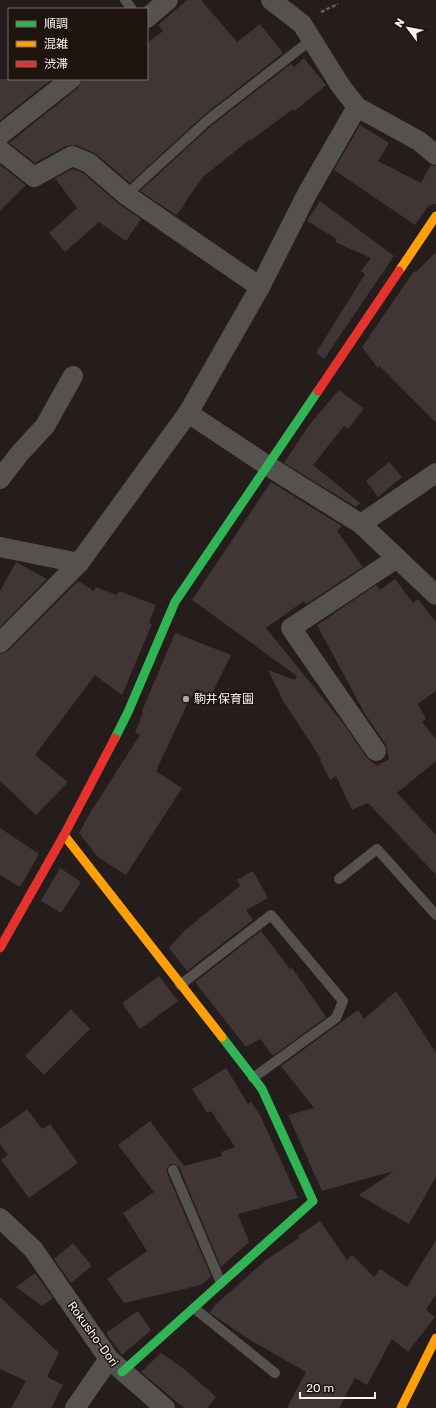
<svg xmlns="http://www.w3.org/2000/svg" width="436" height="1408" font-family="Rubik,'Noto Sans JP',sans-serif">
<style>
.building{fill:#403635}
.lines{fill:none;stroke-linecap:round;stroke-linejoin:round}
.path{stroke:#605c59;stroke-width:2.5;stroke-dasharray:4 2;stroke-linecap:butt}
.lane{stroke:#55514d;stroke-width:10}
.street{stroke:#55514d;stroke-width:20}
.fast{stroke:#30b455;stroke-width:9}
.slow{stroke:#ff9f0a;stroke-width:9}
.jam{stroke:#e5322d;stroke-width:9}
.poi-dot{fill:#afa7a4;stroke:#1f130e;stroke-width:1.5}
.labels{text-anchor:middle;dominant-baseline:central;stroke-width:3;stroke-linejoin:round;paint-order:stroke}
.poi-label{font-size:12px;fill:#faf1ed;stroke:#1f130e;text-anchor:start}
.street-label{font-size:12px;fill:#faf1ed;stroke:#1f130e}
</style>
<rect width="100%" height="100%" fill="#241d1b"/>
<g class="building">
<path d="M187,0H201L237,42L260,24L283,53L204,115L130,183L96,154L76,145L66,146L35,163L9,143L78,88L82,79H147V43L163,31L158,25Z"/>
<path d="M304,58L326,85L295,111L293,109L250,141L249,140L203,177L184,204L185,205L176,215L140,191L212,125L291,64L294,67Z"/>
<path d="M0,79H52L0,120Z"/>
<path d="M360,125L389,143L378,161L421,183L431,165L436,166V204L430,205L426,209L415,225L334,170Z"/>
<path d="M0,165L26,185L0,211Z"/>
<path d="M73,169L83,173L119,204L141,219L126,241L99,222L65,252L49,233L77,208L55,178Z"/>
<path d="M320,201L394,256L324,359L316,353L365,274L361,271L371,258L335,242L337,239L307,221Z"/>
<path d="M436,252V423L380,366L378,368L362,347L414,271L416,272Z"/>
<path d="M339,390L364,409L348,429L344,426L313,465L360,503L356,507L284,463L310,424Z"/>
<path d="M389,462L402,477L378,497L366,481Z"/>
<path d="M271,482L342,526L337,531L363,567L306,604L304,601L266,628L343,723L367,758L377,766L389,759L386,745L365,714L317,625L376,585L380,590L395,579L413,603L418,599L436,622V691L418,704L426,719L422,722L436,739V761L397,793L436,835V875L368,803L352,810L336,776L330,780L320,760L321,759L284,702L268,670L295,680L297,676L192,600Z"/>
<path d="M16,562L47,579L0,627V591Z"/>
<path d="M78,581L94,591L96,587L117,595L119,591L156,605L149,623L152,624L122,695L95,675L35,755L68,782L36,815L0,781V654L8,651Z"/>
<path d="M175,633L231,655L211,695L196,689L186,707L156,771L182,788L126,875L98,857L79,833L90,813L140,735L135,733L143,712L142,711Z"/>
<path d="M0,828L39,854L20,887L0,875Z"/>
<path d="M60,868L81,882L61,913L41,901Z"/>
<path d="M253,871L268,898L246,910L253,920L187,971L169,948L184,931L240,886L237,880Z"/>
<path d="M261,931L290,969L292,968L326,1017L273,1056L260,1039L246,1047L195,982Z"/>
<path d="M159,976L178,1001L140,1029L122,1003Z"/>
<path d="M396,991L436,1053V1177L409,1224L359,1195L394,1171L322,1191L288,1115L314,1108L281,1066L358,1010L364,1019Z"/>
<path d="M71,1009L90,1029L44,1075L25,1056Z"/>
<path d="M226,1068L248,1104L251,1102L260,1115L298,1198L238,1214L249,1242L221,1267L179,1167L174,1164H170L167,1169V1173L211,1276L201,1285L124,1303L107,1279L147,1251L123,1213L154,1192L118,1145L150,1121L184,1166L222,1156L221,1152L235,1147L211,1111L207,1113L192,1089Z"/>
<path d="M27,1109L42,1129L50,1124L78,1163L29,1198L1,1160L8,1155L0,1144V1129Z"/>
<path d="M320,1221L347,1260L352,1255L374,1277L380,1269L407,1287L436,1240V1294L426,1310L435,1317L408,1352L392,1339L367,1385L355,1378L339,1408H287L306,1372L250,1340L210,1313L215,1305L266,1260L299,1238L298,1236Z"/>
<path d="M73,1243L92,1266L71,1283L54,1259Z"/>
<path d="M35,1273L53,1298L42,1306L16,1287Z"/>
<path d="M0,1297L59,1353L47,1377L63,1385L51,1408H11L26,1381L0,1369Z"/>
<path d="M138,1311L151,1330L122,1355L106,1333Z"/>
<path d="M161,1353L184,1369L216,1397L207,1408H184L141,1372Z"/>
</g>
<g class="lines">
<path class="path" d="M321,12L338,4"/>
<g class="lane">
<path d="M125,0L132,9"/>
<path d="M126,195L208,120L311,40"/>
<path d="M339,879L377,849L436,915"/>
<path d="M180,985L271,915L343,1001L336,1018L253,1078"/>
<path d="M173,1170L221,1283"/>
<path d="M194,1308L275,1373"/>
</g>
<g class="street">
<path d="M271,0L302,24L340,85L357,107L419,141L436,155"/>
<path d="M147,18L168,0"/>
<path d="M0,135L71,79"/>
<path d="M0,150L34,177L72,156L89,163L126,195L260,287"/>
<path d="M188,413L268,466L361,524L436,595"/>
<path d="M0,479L20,453L45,426L73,376"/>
<path d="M361,524L436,473"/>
<path d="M0,547L79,563"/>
<path d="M0,643L79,563L188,413L260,287L308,192L357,107"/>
<path d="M376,751L291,628L397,558"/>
<path d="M0,1218L33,1249L109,1359L165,1408"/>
<path d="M75,1408L109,1359"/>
</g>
<g class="fast">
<path d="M115,738L128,712L175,602L318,391"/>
<path d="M122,1372L313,1201L262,1089L222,1037"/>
</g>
<g class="slow">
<path d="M399,271L436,216"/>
<path d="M64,835L222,1037"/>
<path d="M401,1408L436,1338"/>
</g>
<g class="jam">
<path d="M318,391L399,271"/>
<path d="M0,948L64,835L115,738"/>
</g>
</g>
<circle class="poi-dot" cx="186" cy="699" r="4"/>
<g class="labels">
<g class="poi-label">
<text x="194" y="699">駒井保育園</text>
</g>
<g class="street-label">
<text transform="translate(93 1334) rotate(54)">Rokusho-Dori</text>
</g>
</g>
<rect x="8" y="8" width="140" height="72" fill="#1f130e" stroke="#776c67"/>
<rect x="16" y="21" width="20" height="6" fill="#30b455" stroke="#776c67"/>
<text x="44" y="28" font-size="12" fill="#faf1ed">順調</text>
<rect x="16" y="41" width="20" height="6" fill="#ff9f0a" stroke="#776c67"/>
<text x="44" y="48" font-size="12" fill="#faf1ed">混雑</text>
<rect x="16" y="61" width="20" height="6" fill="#e5322d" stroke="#776c67"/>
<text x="44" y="68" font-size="12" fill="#faf1ed">渋滞</text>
<g transform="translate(408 28) rotate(302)" stroke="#1f130e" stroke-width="3" paint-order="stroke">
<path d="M0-3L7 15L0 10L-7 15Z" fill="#faf1ed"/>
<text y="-6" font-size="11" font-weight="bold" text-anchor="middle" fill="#faf1ed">N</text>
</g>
<path d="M300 1392v6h75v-6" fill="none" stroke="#faf1ed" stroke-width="2"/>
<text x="306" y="1392" font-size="12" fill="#faf1ed" stroke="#1f130e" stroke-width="3" paint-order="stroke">20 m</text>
</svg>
